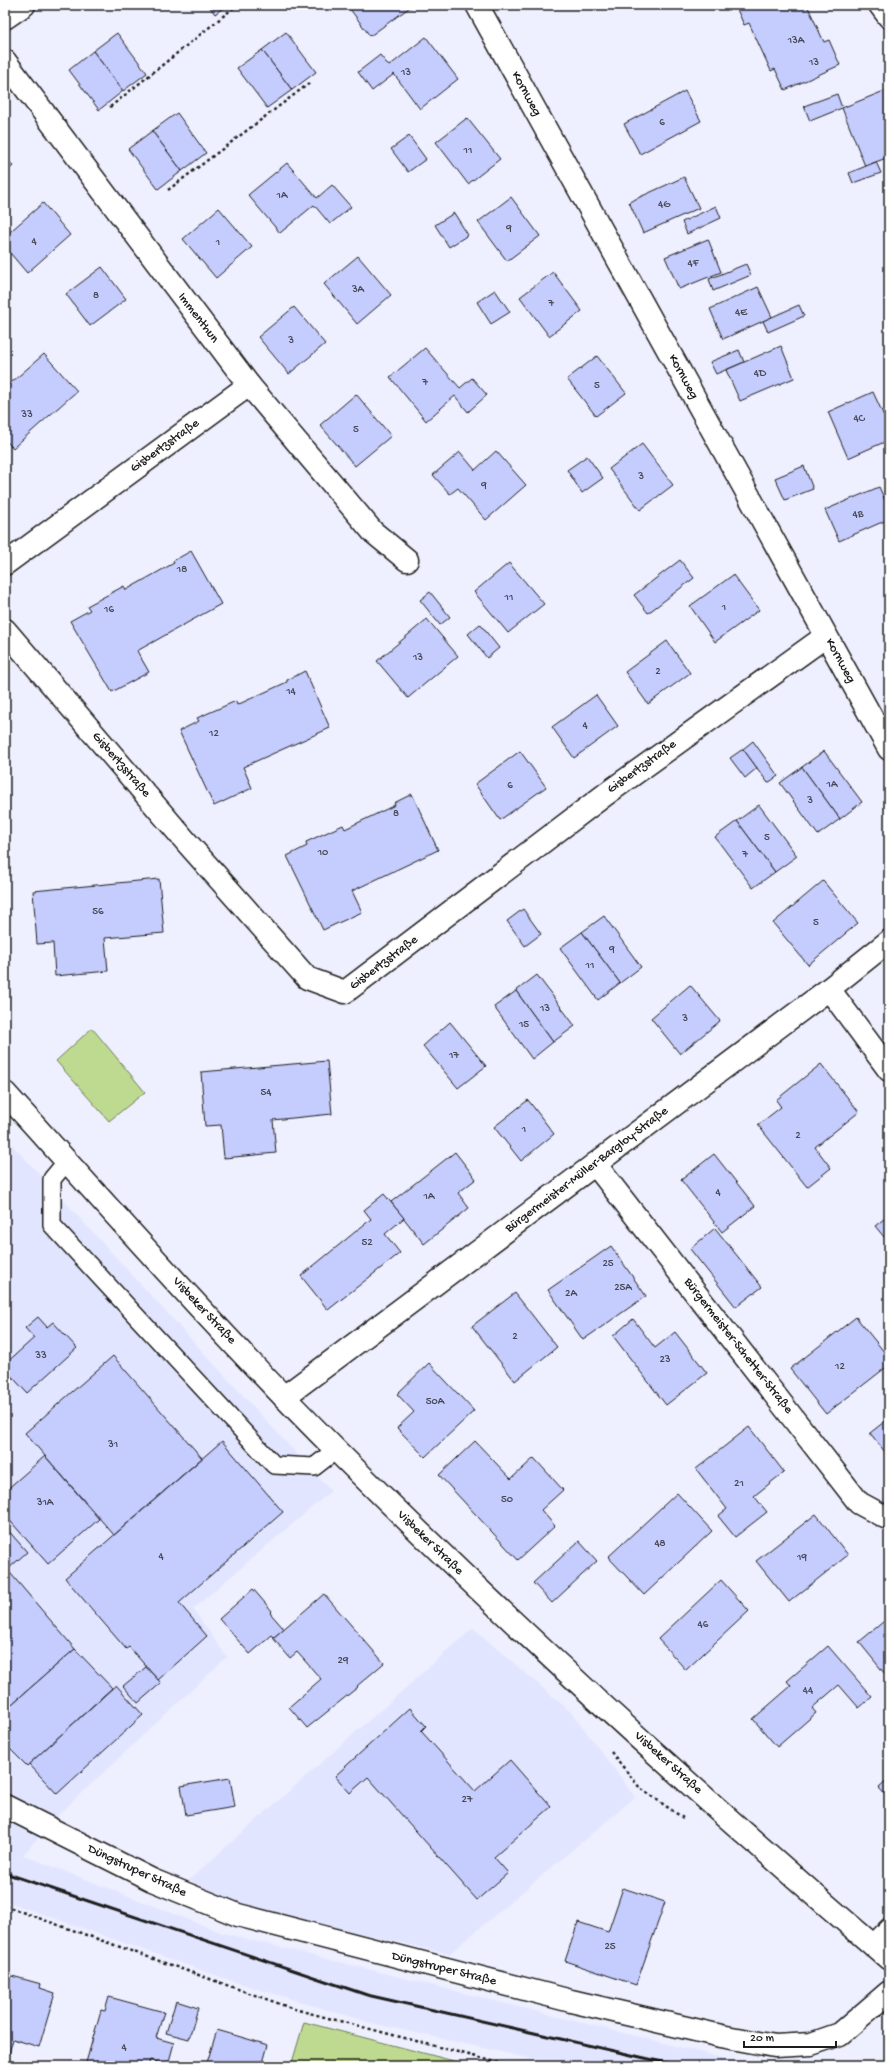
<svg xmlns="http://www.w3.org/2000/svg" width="894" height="2071" font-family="'Gochi Hand',sans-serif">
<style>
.built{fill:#e2e5ff}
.green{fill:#beda91;stroke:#6d7b56}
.building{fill:#c5ccfe;stroke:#1c1c1c}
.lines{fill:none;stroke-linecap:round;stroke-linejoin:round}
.service-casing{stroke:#1c1c1c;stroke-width:20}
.minor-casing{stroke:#1c1c1c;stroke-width:25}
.tertiary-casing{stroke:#1c1c1c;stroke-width:25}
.path{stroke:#1c1c1c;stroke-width:2.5;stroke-dasharray:3 3;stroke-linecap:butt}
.service{stroke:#fff;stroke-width:17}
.minor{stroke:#fff;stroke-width:22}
.tertiary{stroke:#fff;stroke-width:22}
.rail{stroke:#1c1c1c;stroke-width:3}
.labels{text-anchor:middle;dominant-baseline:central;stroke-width:3;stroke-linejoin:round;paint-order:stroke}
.number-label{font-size:11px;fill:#464854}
.street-label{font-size:13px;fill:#1c1c1c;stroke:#fff}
</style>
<rect width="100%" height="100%" fill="#eef0ff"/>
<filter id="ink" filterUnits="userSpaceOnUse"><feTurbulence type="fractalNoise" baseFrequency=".025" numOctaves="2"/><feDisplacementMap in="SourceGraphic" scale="8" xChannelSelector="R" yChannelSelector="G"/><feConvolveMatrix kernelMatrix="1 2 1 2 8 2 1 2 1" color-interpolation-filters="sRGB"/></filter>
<g filter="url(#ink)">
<g class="built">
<path d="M5,1137L331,1491L193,1609L227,1657L58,1815L23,1855L223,1933L755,2066H564L371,2023L232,1981L5,1901Z"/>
<path d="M473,1628L573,1714L635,1797L449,1954L242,1906L189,1880Z"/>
</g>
<g class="green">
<path d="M92,1028L145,1092L109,1121L56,1061Z"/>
<path d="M304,2022L473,2066H291Z"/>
</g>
<g class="building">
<path d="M208,5H227L215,14Z"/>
<path d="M347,5H413L370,36Z"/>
<path d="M735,5H807L824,42L829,40L840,65L785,90L775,69L771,71L749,23L744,25Z"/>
<path d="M286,32L316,72L292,90L262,50Z"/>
<path d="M117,33L147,73L123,91L93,51Z"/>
<path d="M426,37L458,79L420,109L394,74L372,91L358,72L380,55L389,66Z"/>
<path d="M262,50L292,90L267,108L237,68Z"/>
<path d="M93,51L123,91L99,110L69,70Z"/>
<path d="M889,89V157L865,166L842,108Z"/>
<path d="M685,91L701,121L640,154L624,124Z"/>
<path d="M837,94L842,108L810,121L804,106Z"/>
<path d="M177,113L206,153L182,171L152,131Z"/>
<path d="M467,118L500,159L468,184L436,142Z"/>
<path d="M152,131L182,171L158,189L128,149Z"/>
<path d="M409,136L426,159L408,172L391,149Z"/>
<path d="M5,156L13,166L5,173Z"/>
<path d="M876,162L881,173L853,183L849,173Z"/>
<path d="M287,163L317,198L332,185L351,207L330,224L314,205L280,233L248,195Z"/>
<path d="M684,177L699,208L643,233L629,202Z"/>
<path d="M511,197L540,236L507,261L478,222Z"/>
<path d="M43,203L70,235L27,273L5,247V236Z"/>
<path d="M716,206L721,218L687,234L682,222Z"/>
<path d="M219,208L252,247L216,278L183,239Z"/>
<path d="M454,213L468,235L449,247L435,225Z"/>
<path d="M708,239L721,272L679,289L665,257Z"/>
<path d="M358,256L391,295L357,324L324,284Z"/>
<path d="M746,264L751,275L713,291L709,279Z"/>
<path d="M102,267L126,299L90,326L66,294Z"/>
<path d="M553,272L582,311L549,336L520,297Z"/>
<path d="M758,287L772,317L723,339L710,309Z"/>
<path d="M495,290L510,312L491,324L477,302Z"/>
<path d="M799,305L804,316L768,332L763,321Z"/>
<path d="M294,307L325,344L289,374L258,337Z"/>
<path d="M781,346L794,378L740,401L726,370Z"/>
<path d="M425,348L460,388L472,378L487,395L468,412L455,396L426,421L390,377Z"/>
<path d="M739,350L744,362L716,374L710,362Z"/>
<path d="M44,354L77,391L13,448L5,440V388Z"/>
<path d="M597,356L626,393L596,416L567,379Z"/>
<path d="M873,392L889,427V440L848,458L828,412Z"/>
<path d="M356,394L391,436L355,466L320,425Z"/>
<path d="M642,444L673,485L640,510L609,469Z"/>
<path d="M496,451L526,485L486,520L458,488L450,494L433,475L460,452L475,470Z"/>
<path d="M587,456L603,478L582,493L567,470Z"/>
<path d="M804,466L813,489L785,500L775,478Z"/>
<path d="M879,487L889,509V519L839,541L825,510Z"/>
<path d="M191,551L221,604L137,651L149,672L112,692L70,621L90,610L87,606L124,586L126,590L174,563L173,561Z"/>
<path d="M680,560L694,578L648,613L634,595Z"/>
<path d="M509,563L544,604L508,633L474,592Z"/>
<path d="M733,575L759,610L715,642L690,606Z"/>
<path d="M430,592L450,617L440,625L420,600Z"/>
<path d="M427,619L458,656L408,698L377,661Z"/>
<path d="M480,624L499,648L487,658L468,634Z"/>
<path d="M667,641L690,673L648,704L625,672Z"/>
<path d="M305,671L330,728L243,767L252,788L214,806L179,731L199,721L197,718L236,701L237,705L287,682V680Z"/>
<path d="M596,695L618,726L574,758L552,727Z"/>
<path d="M753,741L778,776L768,783L743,749Z"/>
<path d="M743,749L757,768L745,778L730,758Z"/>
<path d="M520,751L546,787L500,820L475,784Z"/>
<path d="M824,751L862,802L840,819L802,767Z"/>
<path d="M802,767L840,819L818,835L780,783Z"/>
<path d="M412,794L438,850L352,891L362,912L323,930L287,856L307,846L306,842L343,825L345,829L395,805L394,803Z"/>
<path d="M759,805L797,856L775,872L737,821Z"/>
<path d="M737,821L775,872L753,888L715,837Z"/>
<path d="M159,879L164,933L105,938L108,971L55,976L53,943L37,944L33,891Z"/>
<path d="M823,881L858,923L808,965L773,923Z"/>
<path d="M523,909L541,934L525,946L507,921Z"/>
<path d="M604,916L641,967L620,983L582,932Z"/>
<path d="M582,932L620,983L598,1000L560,948Z"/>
<path d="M537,975L575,1026L553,1042L516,991Z"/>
<path d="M690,985L720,1021L680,1054L651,1018Z"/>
<path d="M516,991L553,1042L532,1059L494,1007Z"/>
<path d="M450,1022L486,1066L458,1088L423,1046Z"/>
<path d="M327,1061L332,1114L273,1120L276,1153L224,1158L221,1125L205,1126L201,1072Z"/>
<path d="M821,1064L859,1112L815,1147L831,1168L807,1187L758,1125L781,1107L776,1100Z"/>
<path d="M528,1100L554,1134L521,1161L494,1127Z"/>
<path d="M455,1152L476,1179L458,1193L469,1208L424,1244L391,1202Z"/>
<path d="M714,1154L755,1206L722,1232L681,1180Z"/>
<path d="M384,1194L404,1218L385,1234L400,1253L328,1310L301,1276L371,1219L364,1210Z"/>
<path d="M889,1215V1243L875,1226Z"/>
<path d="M715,1228L762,1287L736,1307L690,1249Z"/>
<path d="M611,1246L646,1296L583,1340L548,1290Z"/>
<path d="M515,1293L557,1347L515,1381L472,1326Z"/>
<path d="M38,1317L47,1327L53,1322L77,1348L27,1393L5,1369V1364L34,1338L25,1328Z"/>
<path d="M856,1317L889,1358V1365L826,1414L790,1369Z"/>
<path d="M633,1319L655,1348L675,1332L707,1373L666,1405L613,1336Z"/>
<path d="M113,1356L202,1458L114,1535L25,1433Z"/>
<path d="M429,1363L474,1411L425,1457L397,1428L414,1412L397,1394Z"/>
<path d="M889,1418V1457L870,1433Z"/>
<path d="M749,1427L784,1472L754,1496L767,1512L735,1537L718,1516L727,1509L696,1469Z"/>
<path d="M222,1441L283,1512L179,1603L207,1636L158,1680L129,1647L126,1649L65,1578Z"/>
<path d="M475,1441L511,1479L534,1458L563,1490L541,1510L555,1526L518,1560L439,1475Z"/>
<path d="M45,1456L99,1519L48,1564L5,1515V1491Z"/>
<path d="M677,1493L712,1531L644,1595L608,1557Z"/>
<path d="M816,1514L848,1555L789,1602L756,1561Z"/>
<path d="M7,1529L27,1552L7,1570L5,1567V1530Z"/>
<path d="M579,1541L597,1561L552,1603L533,1583Z"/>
<path d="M5,1567L75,1649L5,1710Z"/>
<path d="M721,1580L749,1611L686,1670L658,1639Z"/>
<path d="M253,1589L272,1611L270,1613L284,1629L274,1637L272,1635L250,1654L219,1619Z"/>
<path d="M324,1594L384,1663L357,1686L358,1687L307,1728L289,1707L321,1679L297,1652L290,1658L273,1638Z"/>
<path d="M889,1617V1670L885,1674L859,1642Z"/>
<path d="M828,1646L872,1697L859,1708L839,1685L812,1708L816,1713L777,1747L753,1719L791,1686L787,1681Z"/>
<path d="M75,1649L112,1688L27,1766L5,1744V1710Z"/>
<path d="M146,1667L161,1683L138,1703L123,1686Z"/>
<path d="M116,1685L143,1715L57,1794L29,1764Z"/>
<path d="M410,1708L426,1726L421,1731L475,1791L510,1760L551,1807L494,1857L508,1873L477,1900L368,1777L350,1793L335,1776Z"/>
<path d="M230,1778L235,1807L186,1815L181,1786Z"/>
<path d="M889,1779V1799L879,1788Z"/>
<path d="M623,1888L665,1902L636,1985L565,1961L578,1922L608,1932Z"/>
<path d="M5,1974L41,1984L40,1988L55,1993L39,2047L13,2039L8,2057L5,2056Z"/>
<path d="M109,1997L164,2012L156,2038L174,2043L168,2065L150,2060L148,2066H85L101,2010L105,2011Z"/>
<path d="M176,2001L198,2008L189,2039L166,2033Z"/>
<path d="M217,2030L268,2045L262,2066H206Z"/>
</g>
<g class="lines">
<g class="service-casing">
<path id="service" d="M67,1161L52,1179V1225L274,1465L314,1467L336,1450"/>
</g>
<g class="minor-casing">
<g id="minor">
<path d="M477,5L889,749"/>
<path d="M880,5L889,17"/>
<path d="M5,18L24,5"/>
<path d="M5,61L249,385L373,532L407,560"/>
<path d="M5,564L249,385"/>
<path d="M5,630L189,845L307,978L345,992L606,794L826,636"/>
<path d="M829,989L889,1070"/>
<path d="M595,1164L859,1503L885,1517L889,1516"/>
<path d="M284,1397L829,989L889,941"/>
<path d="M5,1806L152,1880L238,1915L571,2001L721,2036L775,2046L811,2044L840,2034L889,1992"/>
<path d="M874,1946L889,1930"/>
</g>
</g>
<g class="tertiary-casing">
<path id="tertiary" d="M5,1093C114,1213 221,1335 335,1449C512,1626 699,1796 889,1959"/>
</g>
<g class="path">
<path d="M110,107L237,5"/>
<path d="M168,190L311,82"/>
<path d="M5,1061L9,1065"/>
<path d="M611,1752L640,1788L683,1818"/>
<path d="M5,1906L294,2009L511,2066"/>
</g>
<use href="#service" class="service"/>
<use href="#minor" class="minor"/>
<use href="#tertiary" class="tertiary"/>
<path class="rail" d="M5,1873L367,1995L680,2066"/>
</g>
</g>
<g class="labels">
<g class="number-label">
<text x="796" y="41">13A</text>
<text x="814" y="63">13</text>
<text x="406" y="73">13</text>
<text x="662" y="123">6</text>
<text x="468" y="151">11</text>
<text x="282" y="196">1A</text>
<text x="664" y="205">4G</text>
<text x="509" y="229">9</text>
<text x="34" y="242">4</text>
<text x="218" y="243">1</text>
<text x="693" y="264">4F</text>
<text x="358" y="290">3A</text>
<text x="96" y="296">8</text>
<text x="551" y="304">7</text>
<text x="741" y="313">4E</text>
<text x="291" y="341">3</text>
<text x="760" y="374">4D</text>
<text x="425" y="383">7</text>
<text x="597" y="386">5</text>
<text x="27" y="415">33</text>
<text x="859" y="419">4C</text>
<text x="356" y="430">5</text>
<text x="641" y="477">3</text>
<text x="484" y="486">9</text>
<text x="858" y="515">4B</text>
<text x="182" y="570">18</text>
<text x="509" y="598">11</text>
<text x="724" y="608">1</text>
<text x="109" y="610">16</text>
<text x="418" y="658">13</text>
<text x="658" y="672">2</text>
<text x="291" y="692">14</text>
<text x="585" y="726">4</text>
<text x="214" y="734">12</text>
<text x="832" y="785">1A</text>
<text x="510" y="786">6</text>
<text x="810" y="801">3</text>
<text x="396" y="814">8</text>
<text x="767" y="838">5</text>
<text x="323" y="853">10</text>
<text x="745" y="855">7</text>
<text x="98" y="912">56</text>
<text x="816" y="923">5</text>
<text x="612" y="950">9</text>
<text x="590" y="966">11</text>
<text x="545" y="1009">13</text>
<text x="685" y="1019">3</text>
<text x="524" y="1025">15</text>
<text x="454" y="1056">17</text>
<text x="266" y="1093">54</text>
<text x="524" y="1130">1</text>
<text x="798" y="1136">2</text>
<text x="718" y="1193">4</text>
<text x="429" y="1197">1A</text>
<text x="367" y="1243">52</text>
<text x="608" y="1264">25</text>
<text x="623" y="1288">25A</text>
<text x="571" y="1294">2A</text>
<text x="515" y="1337">2</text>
<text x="41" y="1356">33</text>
<text x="665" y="1360">23</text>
<text x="840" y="1367">12</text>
<text x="435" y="1402">50A</text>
<text x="113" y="1445">31</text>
<text x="739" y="1484">21</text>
<text x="507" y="1500">50</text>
<text x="45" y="1503">31A</text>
<text x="660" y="1544">48</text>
<text x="161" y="1557">4</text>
<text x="802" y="1558">19</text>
<text x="703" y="1625">46</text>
<text x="343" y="1661">29</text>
<text x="808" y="1691">44</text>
<text x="467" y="1800">27</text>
<text x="610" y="1947">25</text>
<text x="124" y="2048">4</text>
</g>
<g class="street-label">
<text transform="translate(526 94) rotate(61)">Kornweg</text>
<text transform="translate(198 318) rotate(53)">Immenthun</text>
<text transform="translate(683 377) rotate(61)">Kornweg</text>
<text transform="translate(165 446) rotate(-36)">Gisbertzstraße</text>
<text transform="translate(840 661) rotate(61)">Kornweg</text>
<text transform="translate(121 765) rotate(49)">Gisbertzstraße</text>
<text transform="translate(642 767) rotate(-36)">Gisbertzstraße</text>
<text transform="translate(384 963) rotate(-37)">Gisbertzstraße</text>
<text transform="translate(587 1170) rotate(-37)">Bürgermeister-Müller-Bargloy-Straße</text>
<text transform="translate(204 1311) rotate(47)">Visbeker Straße</text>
<text transform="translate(738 1346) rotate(52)">Bürgermeister-Schetter-Straße</text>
<text transform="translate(430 1543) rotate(44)">Visbeker Straße</text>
<text transform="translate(668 1763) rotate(42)">Visbeker Straße</text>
<text transform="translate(137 1871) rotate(25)">Düngstruper Straße</text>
<text transform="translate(444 1969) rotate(14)">Düngstruper Straße</text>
</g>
</g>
<rect width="894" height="2071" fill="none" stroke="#fff" stroke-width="20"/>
<rect x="10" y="10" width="874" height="2051" fill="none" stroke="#1c1c1c" stroke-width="1.5" filter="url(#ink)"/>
<path d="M744 2041v6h92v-6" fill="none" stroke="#1c1c1c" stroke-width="2"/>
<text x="750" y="2041" font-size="12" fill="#1c1c1c" stroke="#ffffff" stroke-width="3" paint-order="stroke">20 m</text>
</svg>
